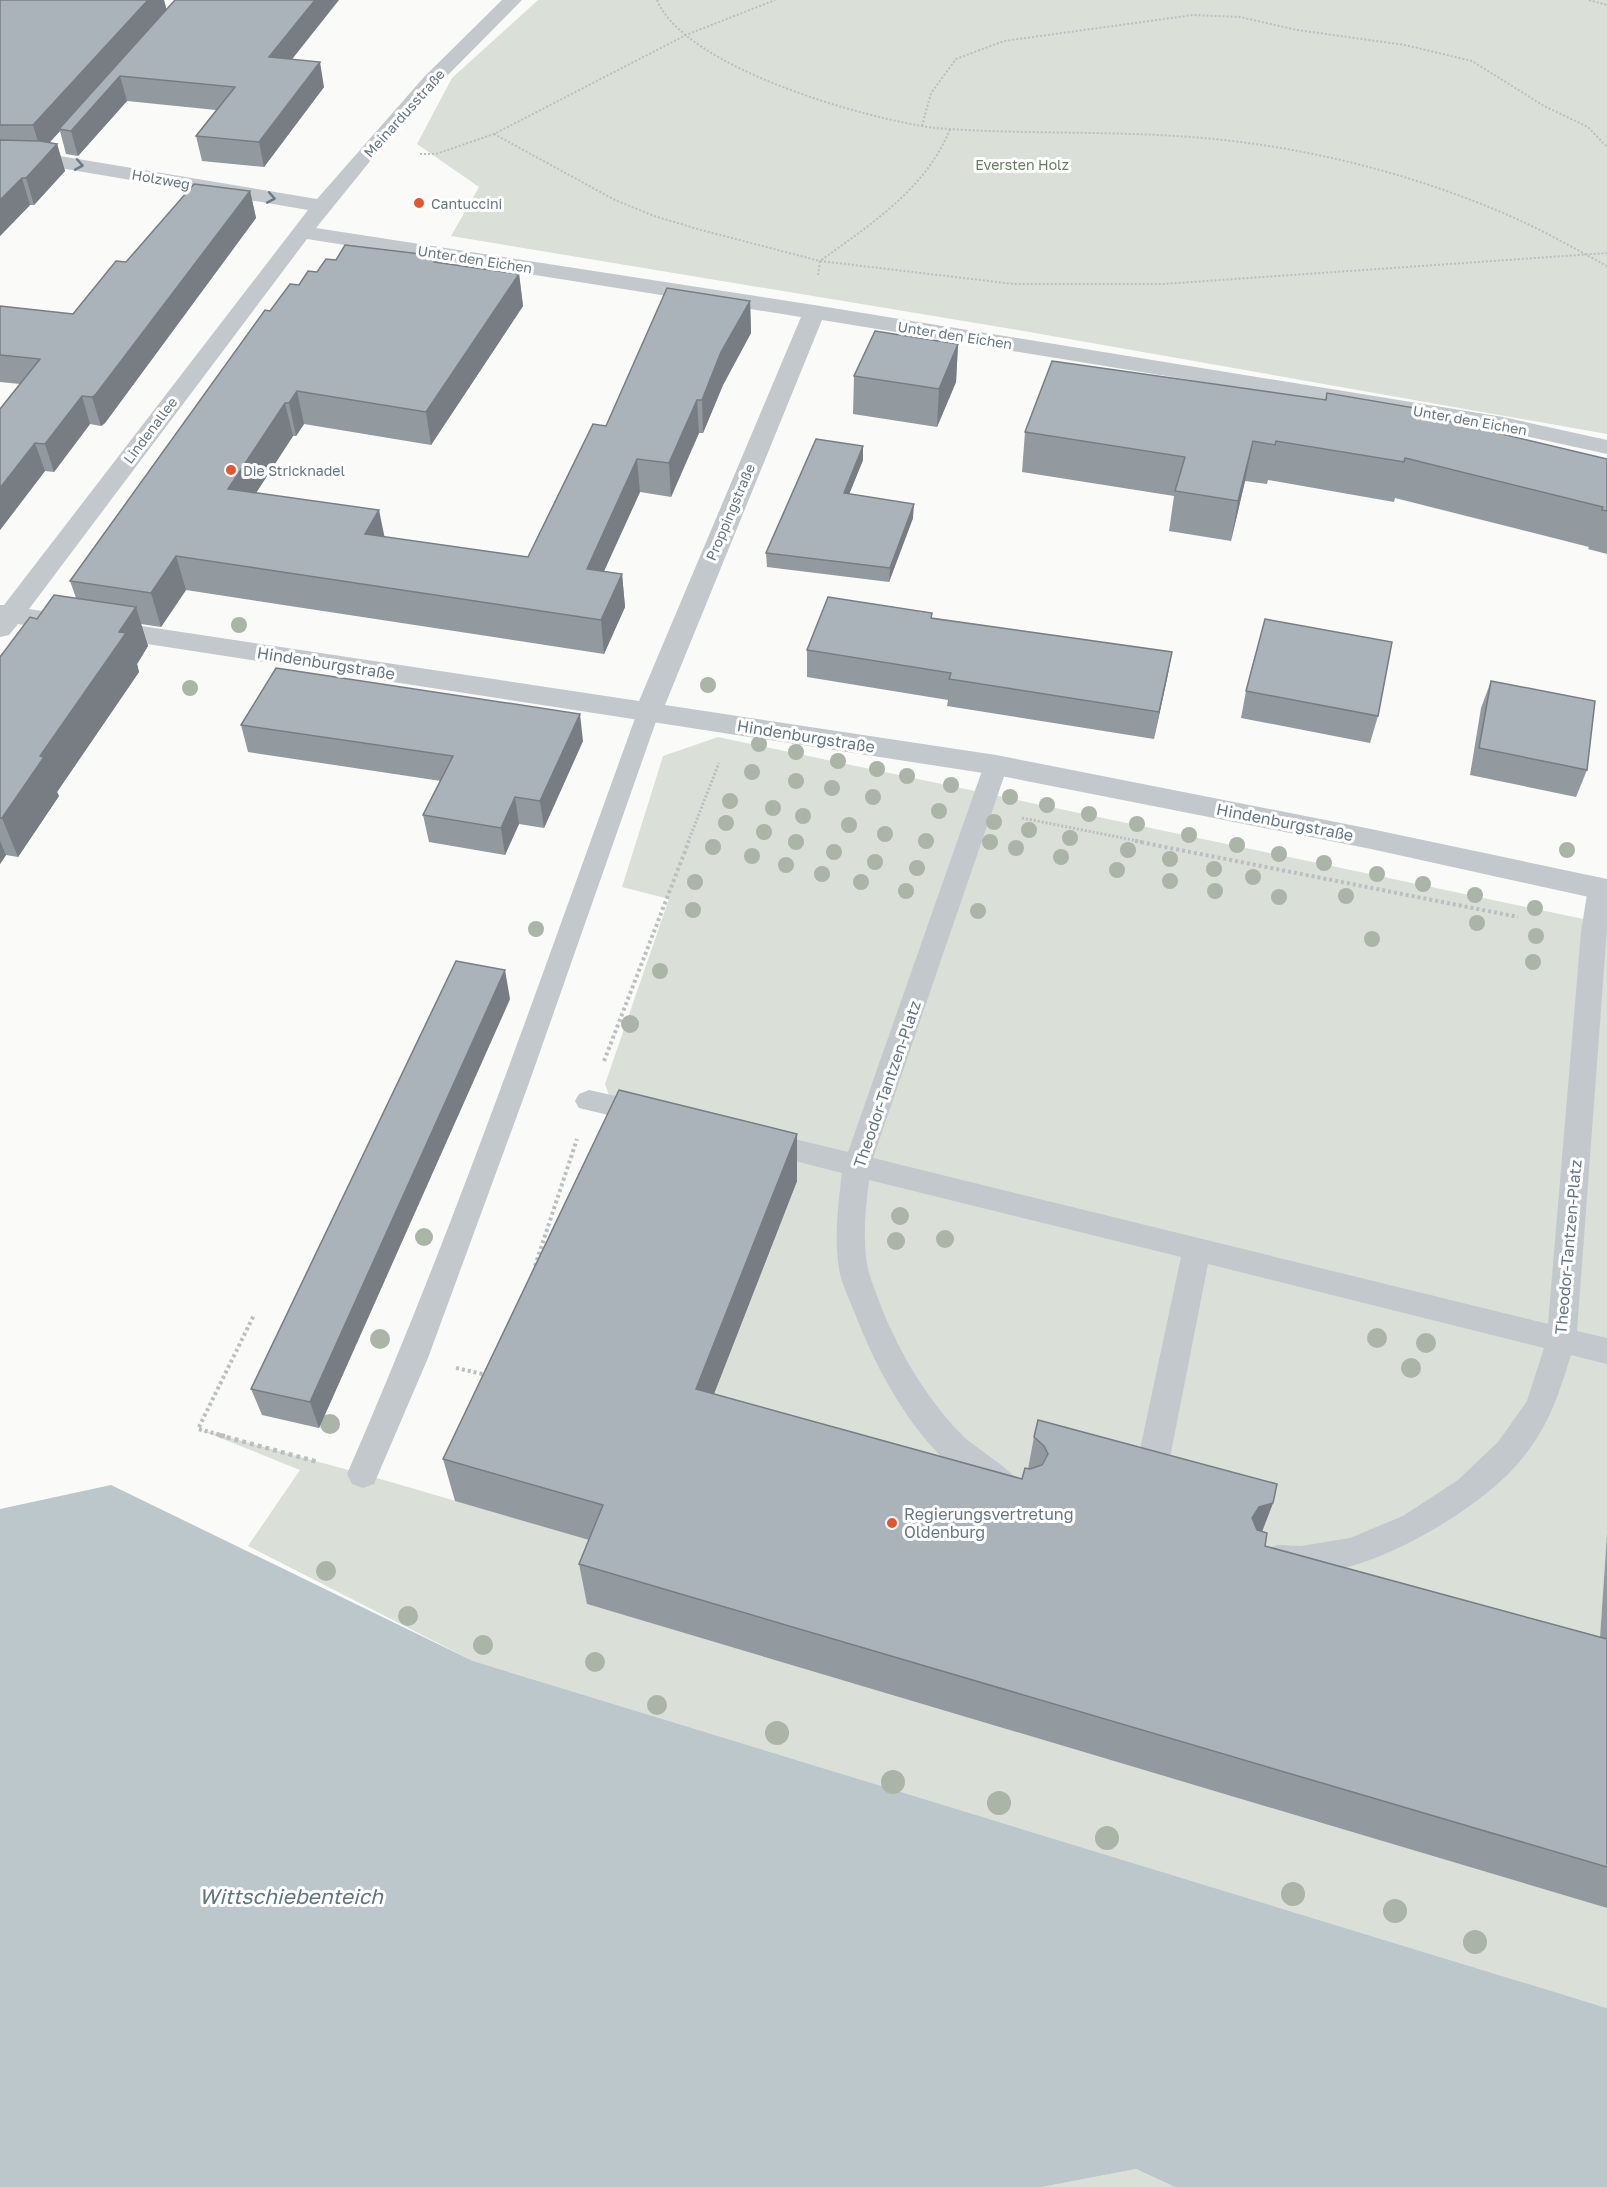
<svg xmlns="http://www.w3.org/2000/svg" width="1607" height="2187" font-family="'Golos Text',sans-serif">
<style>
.green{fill:#dadfd7}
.water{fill:#bbc7cb}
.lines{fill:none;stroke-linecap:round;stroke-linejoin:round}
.path-far3{stroke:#bbbfc2;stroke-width:2;stroke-dasharray:2 2;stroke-linecap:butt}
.path-far2{stroke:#bbbfc2;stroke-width:3;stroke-dasharray:2 2;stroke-linecap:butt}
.path-far1{stroke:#bbbfc2;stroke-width:4;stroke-dasharray:3 3;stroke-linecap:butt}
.path{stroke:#bbbfc2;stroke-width:4.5;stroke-dasharray:4 4;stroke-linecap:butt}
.service{fill:#c3c8cc;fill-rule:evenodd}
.minor{fill:#c3c8cc;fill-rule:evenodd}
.tree{fill:#aab4a7}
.wall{fill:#929a9f}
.shaded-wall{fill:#777d82}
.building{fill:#aab3b9;stroke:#777d82;stroke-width:1.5}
.oneway{stroke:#6a7a87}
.poi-dot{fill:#e4572e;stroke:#fff;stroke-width:2}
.labels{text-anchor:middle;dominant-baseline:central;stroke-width:6;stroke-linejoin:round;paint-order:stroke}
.far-street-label{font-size:14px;fill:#657683;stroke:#fff}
.far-park-label{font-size:14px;fill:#687a64;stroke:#fff}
.far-poi-label{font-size:14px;fill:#657683;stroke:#fff;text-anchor:start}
.street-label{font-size:16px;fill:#657683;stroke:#fff}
.poi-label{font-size:16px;fill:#657683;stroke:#fff;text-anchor:start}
.near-water-label{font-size:21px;font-style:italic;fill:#60757c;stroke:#fff}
</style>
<rect width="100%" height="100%" fill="#fafaf8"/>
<g class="green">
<path d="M538,0H1607V434L1018,330L451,236L479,187L417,144L452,78Z"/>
<path d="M718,737L1607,924V1535L1597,1682L699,1432L624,1137L605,1084L669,899L622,887L663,756Z"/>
<path d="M198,1429L363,1474L610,1546L587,1604L1607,1908V2008L473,1661L248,1546L300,1470Z"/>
<path d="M1136,2169L1175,2187H1042Z"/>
</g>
<path class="water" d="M111,1485L473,1661L1607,2008V2187H1175L1136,2169L1042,2187H0V1509Z"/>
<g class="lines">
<g class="path-far3">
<path d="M657,0C685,68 866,119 935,128C1024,135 1113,130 1203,138C1307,147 1414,174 1510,216C1543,230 1575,249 1607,266"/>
<path d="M1589,0L1607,5"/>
<path d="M922,126L931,93L956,59L1004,41L1193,15L1240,17L1297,30L1405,45L1472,61L1544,106L1588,127L1607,147"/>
<path d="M494,134L615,200L654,216L701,230L820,261L1014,284H1163L1607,253"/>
<path d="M420,154H436L494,134L686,35L775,0"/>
<path d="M818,275L820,261C871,224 926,189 950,129"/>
</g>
<g class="path-far2">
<path d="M1022,818L1143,842"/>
<path d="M688,842L719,763"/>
</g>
<g class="path-far1">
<path d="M1135,841L1518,917"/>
<path d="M604,1061L689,841"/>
<path d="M535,1266L577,1139"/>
<path d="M456,1368L487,1375"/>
<path d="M225,1436L198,1429L254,1315"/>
</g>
<path class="path" d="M219,1435L318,1462"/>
<g class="service">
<path d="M648,705L656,708L659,713L529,1083L428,1358L374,1484L363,1488L352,1484L347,1474C456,1225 544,968 637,713L640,708Z"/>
<path d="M996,757L1004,759L1008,765L873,1158L1548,1324L1581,932L1588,888L1591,882L1600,879L1607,881V929L1577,1331L1607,1338V1364L1571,1355C1558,1397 1549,1426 1520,1461C1476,1515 1336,1597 1266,1570L1261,1560L1266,1550L1277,1545L1301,1546L1350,1538L1403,1516L1458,1480L1498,1442L1527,1401L1544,1348L1208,1264L1167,1473L1162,1483L1151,1487L1140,1483L1135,1473L1181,1257L869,1180C866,1205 863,1231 866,1257C868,1276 876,1292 882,1309C902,1357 927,1399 963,1436C979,1451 1013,1469 1021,1486L1016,1496L1005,1500C933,1473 882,1384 856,1316C850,1301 842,1285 839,1269C834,1237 838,1205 842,1173L752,1150L748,1142L752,1134L762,1131L848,1152L984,765L988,759Z"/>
<path d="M589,1090L656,1105L660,1113L656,1121L646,1124L579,1108L575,1101L579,1094Z"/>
</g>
<path class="minor" d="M502,0H522L438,85L375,155L316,228L814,305L1503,417L1607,440V454L1503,431L822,320L665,705L996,755L1371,829L1607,879V901L1371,849L996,775L18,624L9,635L0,637V605H4L308,210L48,166L0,165V153L48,154L317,199L424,77ZM307,239L801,317L639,701L29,609Z"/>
</g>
<g class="tree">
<circle cx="239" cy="625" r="8"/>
<circle cx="708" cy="685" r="8"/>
<circle cx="190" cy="688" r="8"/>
<circle cx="759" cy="744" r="8"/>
<circle cx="796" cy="752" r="8"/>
<circle cx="838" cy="761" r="8"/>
<circle cx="877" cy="769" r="8"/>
<circle cx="752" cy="772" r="8"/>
<circle cx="907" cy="776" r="8"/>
<circle cx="796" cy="781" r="8"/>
<circle cx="951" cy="785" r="8"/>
<circle cx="832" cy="788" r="8"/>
<circle cx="873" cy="797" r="8"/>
<circle cx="1010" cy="797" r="8"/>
<circle cx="730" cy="801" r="8"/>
<circle cx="1047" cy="805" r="8"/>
<circle cx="773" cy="808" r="8"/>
<circle cx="939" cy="811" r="8"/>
<circle cx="1089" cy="814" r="8"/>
<circle cx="803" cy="816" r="8"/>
<circle cx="994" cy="822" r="8"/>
<circle cx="726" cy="823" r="8"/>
<circle cx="1137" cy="824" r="8"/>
<circle cx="849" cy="825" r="8"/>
<circle cx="1029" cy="830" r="8"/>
<circle cx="764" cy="832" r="8"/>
<circle cx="885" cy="834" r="8"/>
<circle cx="1189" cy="835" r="8"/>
<circle cx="1070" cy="838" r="8"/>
<circle cx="926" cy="841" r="8"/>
<circle cx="796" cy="842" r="8"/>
<circle cx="990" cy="842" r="8"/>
<circle cx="1237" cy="845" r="8"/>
<circle cx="713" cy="847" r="8"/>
<circle cx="1016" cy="848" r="8"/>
<circle cx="1128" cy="850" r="8"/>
<circle cx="1567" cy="850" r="8"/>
<circle cx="834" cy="852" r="8"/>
<circle cx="1279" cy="854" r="8"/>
<circle cx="752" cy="856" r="8"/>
<circle cx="1061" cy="857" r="8"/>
<circle cx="1170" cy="859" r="8"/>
<circle cx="875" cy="862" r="8"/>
<circle cx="1324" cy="863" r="8"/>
<circle cx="786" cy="865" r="8"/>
<circle cx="917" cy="868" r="8"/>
<circle cx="1214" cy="869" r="8"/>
<circle cx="1117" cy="870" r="8"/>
<circle cx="822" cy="874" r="8"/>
<circle cx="1377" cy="874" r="8"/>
<circle cx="1253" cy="877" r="8"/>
<circle cx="1170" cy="881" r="8"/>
<circle cx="695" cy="882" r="8"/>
<circle cx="861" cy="882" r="8"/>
<circle cx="1423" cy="884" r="8"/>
<circle cx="906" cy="891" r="8"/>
<circle cx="1215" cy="891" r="8"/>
<circle cx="1475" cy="895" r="8"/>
<circle cx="1346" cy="896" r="8"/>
<circle cx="1279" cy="897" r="8"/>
<circle cx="1535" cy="908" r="8"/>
<circle cx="693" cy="910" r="8"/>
<circle cx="978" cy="911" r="8"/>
<circle cx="1477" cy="923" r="8"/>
<circle cx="536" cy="929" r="8"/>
<circle cx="1536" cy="936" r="8"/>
<circle cx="1372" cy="939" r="8"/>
<circle cx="1533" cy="962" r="8"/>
<circle cx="660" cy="971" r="8"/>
<circle cx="630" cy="1024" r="9"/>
<circle cx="900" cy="1216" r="9"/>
<circle cx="424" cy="1237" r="9"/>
<circle cx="945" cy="1239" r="9"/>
<circle cx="896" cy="1241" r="9"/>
<circle cx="1377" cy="1338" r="10"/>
<circle cx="380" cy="1339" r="10"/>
<circle cx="1426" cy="1343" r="10"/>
<circle cx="1411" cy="1368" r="10"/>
<circle cx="330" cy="1424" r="10"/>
<circle cx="326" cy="1571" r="10"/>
<circle cx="408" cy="1616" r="10"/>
<circle cx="483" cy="1645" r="10"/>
<circle cx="595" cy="1662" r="10"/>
<circle cx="657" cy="1705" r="10"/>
<circle cx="777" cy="1733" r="12"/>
<circle cx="893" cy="1782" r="12"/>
<circle cx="999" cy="1803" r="12"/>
<circle cx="1107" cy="1838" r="12"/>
<circle cx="1293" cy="1894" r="12"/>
<circle cx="1395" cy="1911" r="12"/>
<circle cx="1475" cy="1942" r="12"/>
</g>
<g class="wall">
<path d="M0,0H164L166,9L292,59L324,87L264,167L202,161L196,136L216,110L127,101L78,156L66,154L60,131L49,143L57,144L65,171L34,205H30L0,236Z"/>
<path d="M250,191L256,218L105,423L101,426L90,424L54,472L45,471L0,530V409L20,384L0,382V306L73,314L126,262Z"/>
<path d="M438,256L439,263L519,274L523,306L431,445L304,424L296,436H293L256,493L384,537L528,557L606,426L750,301L751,333L723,385L703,433H699L671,497L640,492L604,571L622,574L625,607L604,654L186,590L161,627L141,624L148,646L137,664L139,672L57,792L59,796L18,857L6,855L0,864V657L37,619L76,598L70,581L270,311L299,285L336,260Z"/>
<path d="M958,344L956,382L937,427L853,414L854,376Z"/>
<path d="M1414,413L1607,459V554L1588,549L1589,547L1395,498L1394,502L1268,480L1267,484L1245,481L1231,541L1169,531L1174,496L1022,472L1025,432Z"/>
<path d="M863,460L849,494L913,518L889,582L767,567L766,553Z"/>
<path d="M932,618L1172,652L1154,739L947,706L948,700L807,677V650Z"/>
<path d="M1491,681L1587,770L1576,797L1470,775L1481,708Z"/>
<path d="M1246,691L1378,716L1370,743L1241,718Z"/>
<path d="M241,725L583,741L544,828L519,824L505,855L429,842L423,815L441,781L248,752Z"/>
<path d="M510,999L319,1428L262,1415L251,1389Z"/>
<path d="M797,1134V1181L714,1394L1022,1479L1028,1469L1034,1437L1273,1503L1262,1532L1265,1546L1600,1637L1607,1534V1908L587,1604L579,1564L589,1540L455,1501L443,1459Z"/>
</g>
<g class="shaded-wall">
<path d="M148,0H164L167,11L59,129L60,131L41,152L33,125Z"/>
<path d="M315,0H339L274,82L269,57Z"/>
<path d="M320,62L324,87L264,167L259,142Z"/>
<path d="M120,76L127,101L78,156L71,131Z"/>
<path d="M57,144L65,171L34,205L26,178Z"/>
<path d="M22,178L30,205L0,236V200Z"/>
<path d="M250,191L256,218L105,423L101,426L92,397Z"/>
<path d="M519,274L523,306L431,445L426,412Z"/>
<path d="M750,301L751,333L723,385L703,433L702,400L721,352Z"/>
<path d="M958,344L956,382L937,427L939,389Z"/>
<path d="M297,391L304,424L296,436L289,403Z"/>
<path d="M82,396L90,424L54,472L45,444Z"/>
<path d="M697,400L699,433L671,497L669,463Z"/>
<path d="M285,403L293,436L237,522L228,489Z"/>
<path d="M1253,441L1245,481L1231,541L1238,501Z"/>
<path d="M35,443L45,471L0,530V488Z"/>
<path d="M863,446V460L844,507V493Z"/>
<path d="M637,459L640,492L590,602L587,569Z"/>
<path d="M914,504L913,518L889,582L890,568Z"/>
<path d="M379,510L386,544L365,534Z"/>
<path d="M176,556L186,590L161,627L151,593Z"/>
<path d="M622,574L625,607L604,654L601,620Z"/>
<path d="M136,607L148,646L137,664L139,672L57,792L59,796L18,857L2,818L40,756L119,632Z"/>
<path d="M1172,652L1167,679L1154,739L1159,712Z"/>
<path d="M580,714L583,741L544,828L540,801Z"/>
<path d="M515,797L519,824L505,855L501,828Z"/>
<path d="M0,841L6,855L0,864Z"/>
<path d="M505,970L510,999L319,1428L310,1402Z"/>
<path d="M797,1134V1181L699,1432L696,1389Z"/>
<path d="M1273,1503L1257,1544L1252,1518L1259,1507Z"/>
</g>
<g class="building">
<path d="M0,0H148L33,125H0Z"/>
<path d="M175,0H315L269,57L320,62L259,142L196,136L235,87L120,76L71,131L59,129Z"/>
<path d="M0,140L40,141L57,144L26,178H22L0,200Z"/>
<path d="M194,184L250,191L96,394L92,397L82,396L45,444L35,443L0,488V409L40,359L0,355V306L73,314L116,261L126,262Z"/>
<path d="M345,245L438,256L434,262L519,274L426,412L297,391L289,403H285L228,489L379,510L365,534L528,557L593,424L606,426L667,288L750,301L721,352L702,400H697L669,463L637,459L587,569L622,574L601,620L176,556L151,593L70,581L265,310L270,311L290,284L299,285L308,271L317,272L326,259L336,260Z"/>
<path d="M875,331L958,344L939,389L854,376Z"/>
<path d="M1052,361L1326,400L1327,393L1415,408L1414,413L1607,459V511L1602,510L1603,507L1405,458L1404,462L1276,441L1275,445L1253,441L1238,501L1175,491L1185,457L1025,432Z"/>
<path d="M816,439L863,446L844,493L914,504L890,568L766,553Z"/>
<path d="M54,595L136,607L119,632L126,633L40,756L44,757L2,818H0V657L30,617L37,619Z"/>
<path d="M828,597L932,613L931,618L1172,652L1159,712L949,679L951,673L807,650Z"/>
<path d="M1265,619L1392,642L1378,716L1246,691Z"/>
<path d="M276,668L580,714L540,801L515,797L501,828L423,815L453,756L241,725Z"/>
<path d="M1491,681L1595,701L1587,770L1479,748Z"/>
<path d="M456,961L505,970L310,1402L251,1389Z"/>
<path d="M619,1090L797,1134L696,1389L1022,1479L1025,1468L1030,1469L1042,1465L1048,1454L1044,1446L1034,1437L1038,1420L1277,1484L1273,1503L1259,1507L1252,1518L1257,1530L1267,1533L1265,1546L1607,1639V1867L579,1564L603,1505L443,1459Z"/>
</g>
<defs><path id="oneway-chevron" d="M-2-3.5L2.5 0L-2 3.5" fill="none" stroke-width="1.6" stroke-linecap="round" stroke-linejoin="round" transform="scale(1.5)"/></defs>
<g class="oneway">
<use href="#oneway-chevron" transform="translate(79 165) rotate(10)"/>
<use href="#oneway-chevron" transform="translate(271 198) rotate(10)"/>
</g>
<g class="poi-dot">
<circle cx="419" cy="203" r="6"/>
<circle cx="231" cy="470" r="6"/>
<circle cx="892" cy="1523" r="6"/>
</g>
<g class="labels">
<g class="far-street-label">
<text transform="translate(404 113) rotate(-48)">Meinardusstraße</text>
<text transform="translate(161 179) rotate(10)">Holzweg</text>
<text transform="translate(475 259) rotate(9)">Unter den Eichen</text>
<text transform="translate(955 335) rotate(9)">Unter den Eichen</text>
<text transform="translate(1470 420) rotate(10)">Unter den Eichen</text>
<text transform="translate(150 430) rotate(-53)">Lindenallee</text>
<text transform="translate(730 512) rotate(-67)">Proppingstraße</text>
</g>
<g class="far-park-label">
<text x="1022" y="164">Eversten Holz</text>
</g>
<g class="far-poi-label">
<text x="431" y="203">Cantuccini</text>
<text x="243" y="470">Die Stricknadel</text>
</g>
<g class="street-label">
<text transform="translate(326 663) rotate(9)">Hindenburgstraße</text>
<text transform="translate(806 736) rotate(9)">Hindenburgstraße</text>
<text transform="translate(1285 822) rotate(11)">Hindenburgstraße</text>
<text transform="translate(887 1084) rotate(-71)">Theodor-Tantzen-Platz</text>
<text transform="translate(1568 1247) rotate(-85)">Theodor-Tantzen-Platz</text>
</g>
<g class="poi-label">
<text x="904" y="1514">Regierungsvertretung<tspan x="904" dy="18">Oldenburg</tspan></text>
</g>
<g class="near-water-label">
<text x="291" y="1896">Wittschiebenteich</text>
</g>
</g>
</svg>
